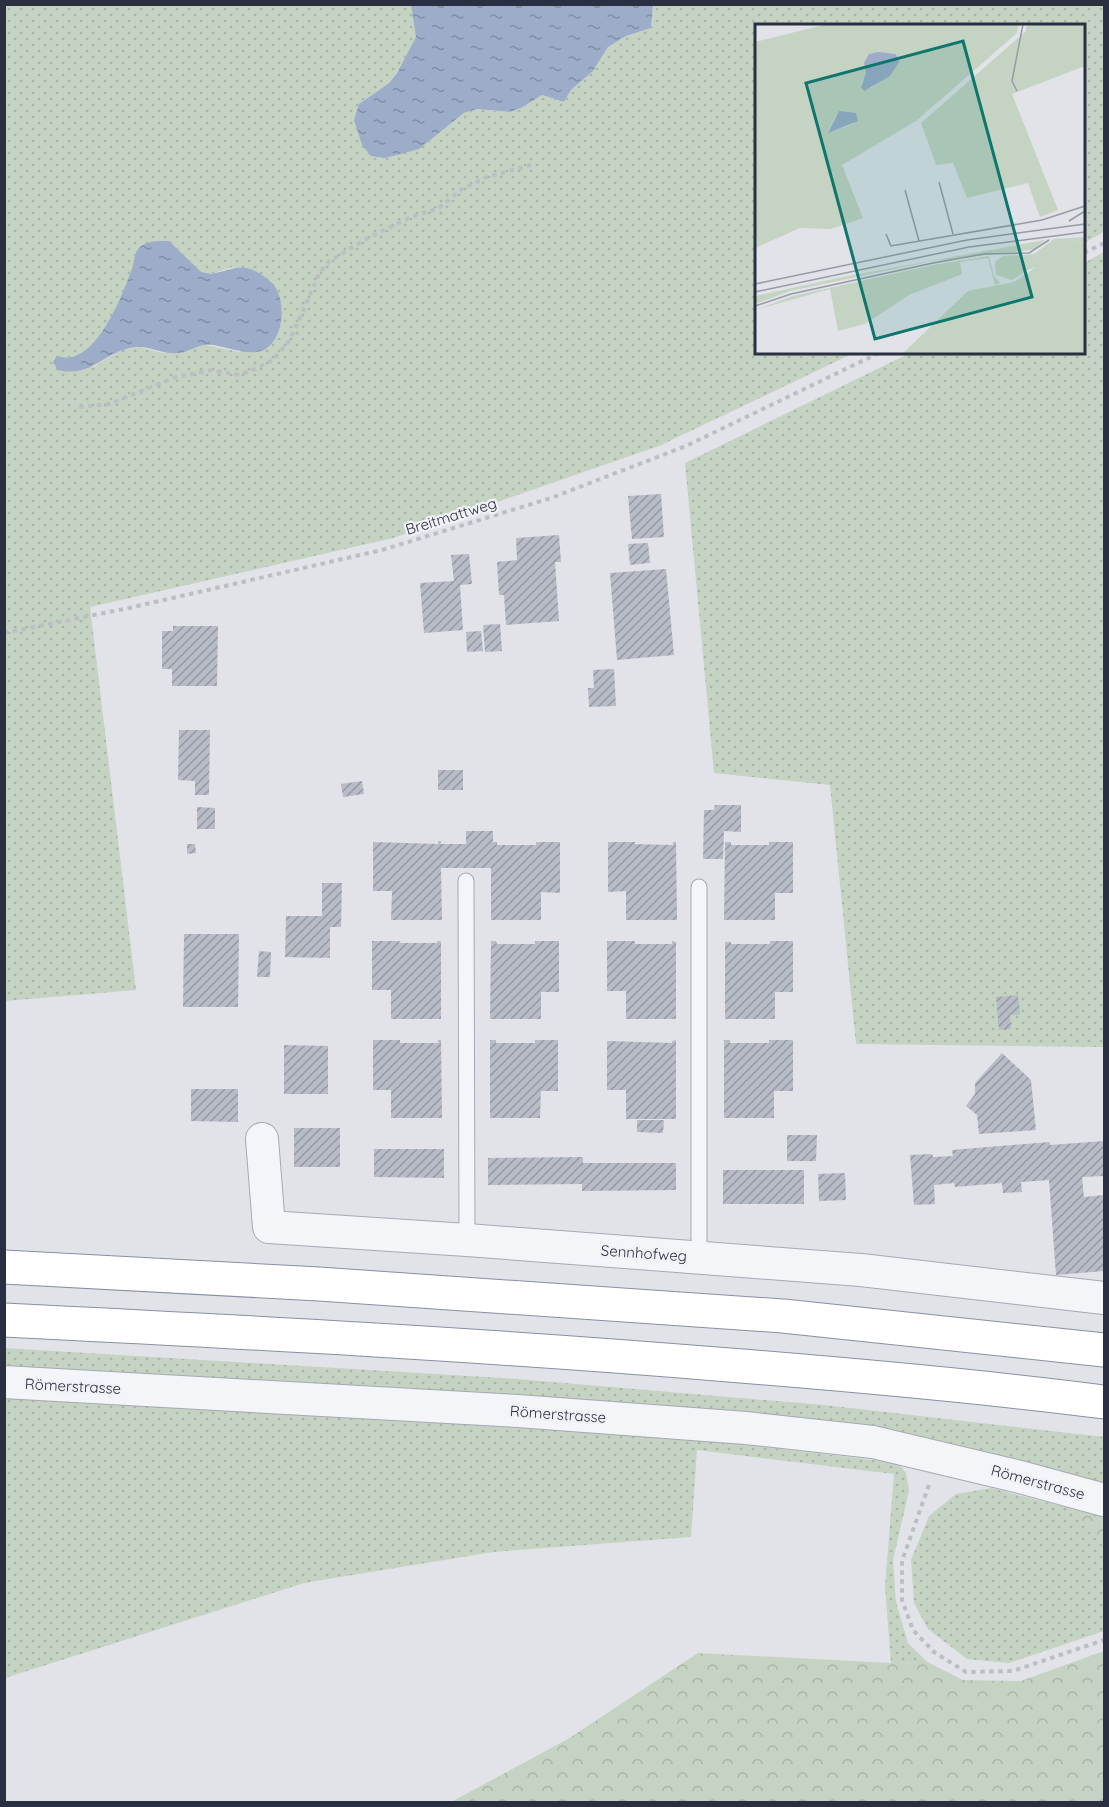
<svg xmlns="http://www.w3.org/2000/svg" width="1109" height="1807" font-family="Quicksand,sans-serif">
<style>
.grass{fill:url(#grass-dots);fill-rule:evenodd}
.forest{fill:url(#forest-crowns)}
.water{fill:url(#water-ripples)}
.building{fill:url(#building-hatch)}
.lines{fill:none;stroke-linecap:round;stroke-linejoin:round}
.lane-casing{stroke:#a6a9b3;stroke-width:17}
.street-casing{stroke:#a6a9b3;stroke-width:34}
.highway-casing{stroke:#898fa0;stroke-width:35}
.path{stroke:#bbbec5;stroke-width:4;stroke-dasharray:4.5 4.5;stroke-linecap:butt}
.lane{stroke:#f4f5f8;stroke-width:15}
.street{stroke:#f4f5f8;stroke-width:32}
.highway{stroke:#fff;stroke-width:33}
.labels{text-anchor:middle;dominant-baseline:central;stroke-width:4.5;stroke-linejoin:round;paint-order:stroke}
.street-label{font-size:15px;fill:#2a2f41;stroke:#f1f2f7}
.inset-road{fill:none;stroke:#989ba6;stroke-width:1.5}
.view{fill:#0f766e;fill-opacity:0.15;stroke:#0f766e;stroke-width:3}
.inset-edge{fill:none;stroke:#2a2f41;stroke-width:3}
</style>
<defs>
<pattern id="grass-dots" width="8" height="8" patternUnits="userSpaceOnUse" patternTransform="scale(1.5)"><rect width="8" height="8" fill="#c5d3c2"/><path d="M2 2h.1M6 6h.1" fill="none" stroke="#a9b5a8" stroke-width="1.8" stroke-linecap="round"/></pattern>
<pattern id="forest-crowns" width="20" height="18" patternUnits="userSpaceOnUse" patternTransform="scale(1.5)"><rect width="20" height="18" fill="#c5d3c2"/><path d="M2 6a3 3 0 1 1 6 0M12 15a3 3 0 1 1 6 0" fill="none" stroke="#a9b5a8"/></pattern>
<pattern id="water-ripples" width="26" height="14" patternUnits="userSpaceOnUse" patternTransform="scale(1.5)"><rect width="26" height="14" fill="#9dadc9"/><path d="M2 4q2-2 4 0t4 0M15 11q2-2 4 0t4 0" fill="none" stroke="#808da5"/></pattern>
<pattern id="building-hatch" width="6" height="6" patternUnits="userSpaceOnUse" patternTransform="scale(1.5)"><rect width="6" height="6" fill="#b8bcc6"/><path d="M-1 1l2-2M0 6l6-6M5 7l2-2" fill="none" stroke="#9699a2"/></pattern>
</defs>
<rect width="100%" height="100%" fill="#e1e3e9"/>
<g class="grass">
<path d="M5,5H411L417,37L397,72L389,83L359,104L419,149L464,113L477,109L510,112L521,108L542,95L564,102L571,90L593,71L608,47L626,36L651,28L653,5H1104V232L1084,243V26H756V352L854,353L659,446L393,538L90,607L136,990L5,1001ZM169,241L201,273H214L233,267L240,352L206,345L163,353L140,347L123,349L93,367L58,356C62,357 67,358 71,357C105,351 130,278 138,249Z"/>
<path d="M1104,252V1047L856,1044L830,785L714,773L685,463L910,353L1084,352V263Z"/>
<path d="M4,1348L517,1379L824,1405L1104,1437V1486L962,1447L828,1421L5,1367Z"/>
<path d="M5,1398L514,1424L699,1439L898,1463L906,1473L909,1491L893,1560L896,1602L908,1643L927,1662L891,1663L885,1586L894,1474L697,1450L691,1537L493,1552L304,1583L5,1678Z"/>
<path d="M991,1488L1104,1517V1521L1068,1509L1104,1546V1631L1009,1663L967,1659L928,1629L914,1603L911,1560L929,1516L956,1494Z"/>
</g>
<g class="forest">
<path d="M1067,1508L1104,1521V1546Z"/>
<path d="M1104,1651V1802H451L568,1739L698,1653L891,1663L927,1662L963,1680L1021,1681Z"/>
</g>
<g class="water">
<path d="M411,5V4L653,5L651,28L626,36L608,47L593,71L571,90L564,102L542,95L521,108L510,112L477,109L464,113L419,149L385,158L371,156L362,145L354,120L359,104L389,83L397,73L416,37Z"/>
<path d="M169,241L201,272C206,273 211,274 215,273C229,271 239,263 255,271C260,273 269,280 273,284C287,301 284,339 264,350C246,358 221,343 205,345C196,346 188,352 179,353C164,355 152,347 139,347C108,347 93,379 58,370L53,362L57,356C62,357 67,358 71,357C100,352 122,296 131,271C134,265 134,254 138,249C146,240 159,241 169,241Z"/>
</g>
<g class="building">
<path d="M661,494L664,537L632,539L628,496Z"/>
<path d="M559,535L561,562H555L559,621L506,625L504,595H499L497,562L517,560L516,538Z"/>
<path d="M648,543L650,563L630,565L628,544Z"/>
<path d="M469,554L472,584L460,585L463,630L424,633L420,583L454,581L451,555Z"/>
<path d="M666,569L674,655L617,660L610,573Z"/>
<path d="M500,624L502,651L485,652L483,625Z"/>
<path d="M173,626H218L217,686H172V669H162V631H173Z"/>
<path d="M481,631L483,651L467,652L466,632Z"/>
<path d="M614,669L616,706L589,707L588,688H594L593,670Z"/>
<path d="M179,730H210L209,795H195V781L178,780Z"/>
<rect x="438" y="770" width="25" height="20"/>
<path d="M362,781L364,794L343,797L341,784Z"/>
<path d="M715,805H741V832L724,831L723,859H703L704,810H714Z"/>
<path d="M197,807L215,808V829H197Z"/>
<path d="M466,831H493V842H497V845H536V842H560V893L541,892V920H491V868H441L442,920H391L392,891H373V842L438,844V841H441V844H466Z"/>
<path d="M608,842H635V844L673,845V842H676L677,920H626V891L608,892Z"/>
<path d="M725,842H731V845H769V842H793V893H775V920H724Z"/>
<path d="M187,844H195L196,853L187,854Z"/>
<path d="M322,883H342L341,927H330V958L285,957L286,916H322Z"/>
<path d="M184,934H239L238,1007H183Z"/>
<path d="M372,941H400L399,943H437V941H441V1019H391V990H372Z"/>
<path d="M491,941H496L497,944H535V941H559V992H541V1019H490Z"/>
<path d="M607,941H635V944H672V941L676,942V1019H626V991H607Z"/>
<path d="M770,941H793V992H775V1019H725V942H731V944H770Z"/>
<path d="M259,951L271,952L270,977H257Z"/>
<path d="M1018,995L1020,1014L1010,1015L1011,1029L999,1030L996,997Z"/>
<path d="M373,1040H400V1043H438V1040H441L442,1118H391V1090H373Z"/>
<path d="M490,1040H496V1043H535V1040H558V1091H541L540,1118H490Z"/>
<path d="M676,1040V1119H626V1090H607V1041L672,1043V1041Z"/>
<path d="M724,1040H730V1043H769V1040H793V1091H774V1118H724Z"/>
<path d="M284,1045L328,1046V1094H284Z"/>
<path d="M1002,1053L1031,1080L1036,1130L979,1134L977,1115L966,1106L975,1094V1083Z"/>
<path d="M191,1089H238V1122L191,1121Z"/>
<path d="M637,1120H664L663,1133L637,1132Z"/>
<rect x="294" y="1128" width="46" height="39"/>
<path d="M787,1135H817L816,1161H787Z"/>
<path d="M1104,1141V1176L1082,1177L1084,1197L1104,1195V1271L1056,1275L1049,1180L1021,1182L1022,1192L1003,1193L1002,1183L955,1187L954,1183L934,1185L935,1204L914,1205L910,1155L932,1154L933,1157L953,1156L952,1150L1050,1142V1145Z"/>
<path d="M374,1149H444V1178L374,1177Z"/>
<path d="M583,1157V1163H676V1190L582,1191V1184L488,1185V1158Z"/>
<rect x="723" y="1170" width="81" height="34"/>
<path d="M845,1173L846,1200L819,1201L818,1174Z"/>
</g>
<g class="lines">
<g class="lane-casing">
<g id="lane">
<path d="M466,881L467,1240"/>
<path d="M699,1258V887"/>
</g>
</g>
<g class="street-casing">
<g id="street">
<path d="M262,1139L269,1227L467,1240L861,1270L1104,1298"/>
<path d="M4,1382L518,1411L746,1428L873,1442L1020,1477L1104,1500"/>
</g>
</g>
<g class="highway-casing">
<g id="highway">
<path d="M4,1267L319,1284L783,1316L1104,1350"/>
<path d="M4,1320C246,1332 488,1345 729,1365C854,1375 980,1386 1104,1402"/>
</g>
</g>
<g class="path">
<path d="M1084,253L1104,243"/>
<path d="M79,407L109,404L176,377L212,370L239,375L255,369L273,360L290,340L320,272L328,262L366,239L409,218L439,208L462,189L487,177L531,165"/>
<path d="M4,633L129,608L382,550L551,498L686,446L881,352"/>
<path d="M929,1485L902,1561V1600L913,1630L934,1652L966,1672L1013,1671L1104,1640"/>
</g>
<use href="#lane" class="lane"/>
<use href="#street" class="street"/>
<use href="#highway" class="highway"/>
</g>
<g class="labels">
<g class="street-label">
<text transform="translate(451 516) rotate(-17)">Breitmattweg</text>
<text transform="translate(644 1253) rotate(4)">Sennhofweg</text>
<text transform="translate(73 1386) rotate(3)">Römerstrasse</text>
<text transform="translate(558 1414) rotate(4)">Römerstrasse</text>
<text transform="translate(1038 1482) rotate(15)">Römerstrasse</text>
</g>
</g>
<g transform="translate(755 24)">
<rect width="330" height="330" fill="#e1e3e9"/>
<path d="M72,0H264L262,9L161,97L87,141L108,194L76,205L45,204L0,224V18ZM137,29L142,31L135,50L116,64L106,60L111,48L112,33ZM84,87L98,100L78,107H73ZM272,0H330V42L257,70L303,186L285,193L273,159L212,174L198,139L181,141L166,99L271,7ZM330,213V217L303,219L281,232H261L272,246L257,256L241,251L240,238L248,232L279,230L299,215ZM290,216L280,225L267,227L177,237L35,267L0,280V272L88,253ZM234,232L239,252L245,259L240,261L233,234L205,238L207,250L154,271L110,300L83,307L75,265L0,286L38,272L178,241Z" fill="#c5d3c2" fill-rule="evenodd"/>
<path d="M330,217V330H147L213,267L259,258L281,243L272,246L267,237L259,232H281L303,219Z" fill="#c5d3c2"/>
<path d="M123,28L141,30L144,38L135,52L109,67L106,63L111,48L109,39L114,30ZM84,87L101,89L103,97L73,109Z" fill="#9dadc9"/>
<path class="inset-road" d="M262,67L257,57L268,0M184,158L198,210M150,166L164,217M314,197L330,187M131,210L136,222L287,196L330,182M0,260L212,216L330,200M0,268L214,223L330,208M0,282L36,270L178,239L229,230L274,229L294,216"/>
<path class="view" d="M208,17L277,273L120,315L51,59Z"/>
<rect width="330" height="330" class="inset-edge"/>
</g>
<rect width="1109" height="1807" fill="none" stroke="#2a2f41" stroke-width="12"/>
</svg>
